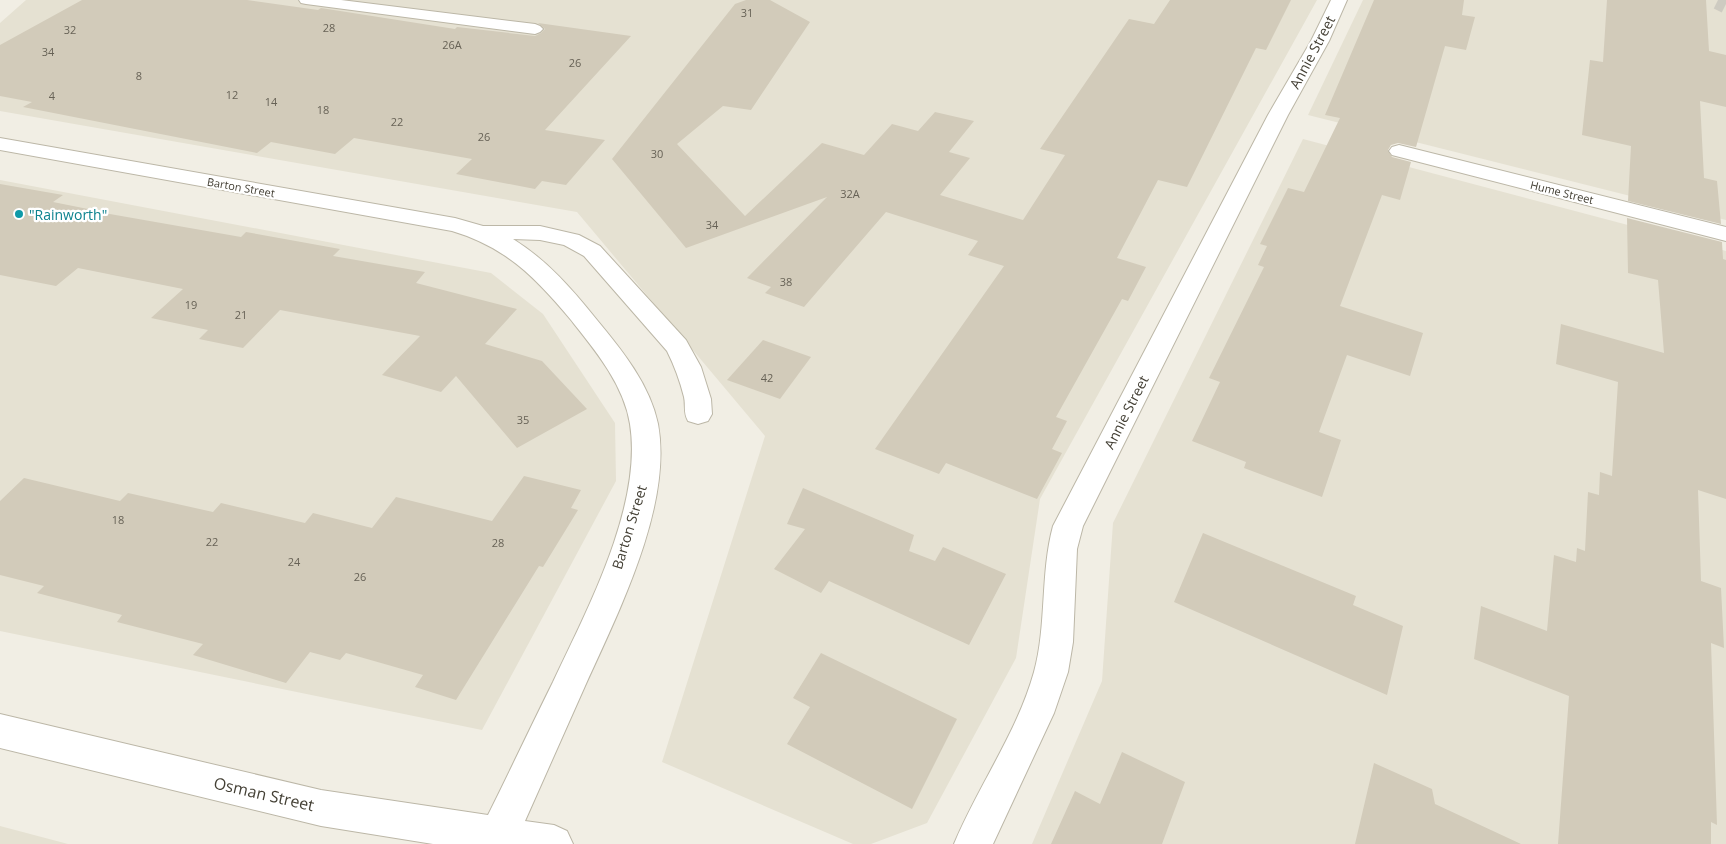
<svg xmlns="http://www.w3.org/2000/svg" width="1726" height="844" font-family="'Open Sans',sans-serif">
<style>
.residential{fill:#e5e1d2}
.building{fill:#d2cbba}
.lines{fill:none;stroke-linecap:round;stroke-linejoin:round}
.motorway-tunnel{stroke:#cecbc1;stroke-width:19;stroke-dasharray:19 10;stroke-linecap:butt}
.service-casing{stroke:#bcb7a7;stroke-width:2}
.minor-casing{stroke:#bcb7a7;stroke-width:2}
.service{fill:#fff;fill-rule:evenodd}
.minor{fill:#fff;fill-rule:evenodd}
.culture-dot{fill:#0f9aa8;stroke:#fff;stroke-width:2}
.labels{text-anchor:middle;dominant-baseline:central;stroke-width:4.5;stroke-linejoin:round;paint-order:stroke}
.number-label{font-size:11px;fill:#676256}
.far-street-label{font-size:11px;fill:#433f34;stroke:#fff}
.street-label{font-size:14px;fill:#433f34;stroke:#fff}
.culture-label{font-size:14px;fill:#0d838f;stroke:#fff;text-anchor:start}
.near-street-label{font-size:16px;fill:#433f34;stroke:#fff}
</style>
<rect width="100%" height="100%" fill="#f1eee4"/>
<g class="residential">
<path d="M26,0H1317L1040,499L1016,658L927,823L871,844H853L662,762L765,436L577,212L0,111V23Z"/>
<path d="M1363,0H1726V220L1308,115Z"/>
<path d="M1303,139L1726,251V844H1032L1102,681L1113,523Z"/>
<path d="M0,180L491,273L543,314L615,423L616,481L482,730L0,631Z"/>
<path d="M0,826L68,844H0Z"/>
</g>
<g class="building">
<path d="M82,0H247L318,10L321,8L455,29L457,27L535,36L541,33L545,29L538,23L631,36L545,130L605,140L566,185L542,181L535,189L456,174L472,159L354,138L335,154L271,142L257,153L23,107L32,102L0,96V45Z"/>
<path d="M746,0H770L810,22L751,110L723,106L677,144L745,216L822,143L864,155L892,124L918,131L935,112L974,121L949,152L970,158L940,195L1023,220L1065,155L1040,149L1129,19L1154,24L1170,0H1291L1266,50L1256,48L1187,187L1158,180L1117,258L1146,267L1128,301L1122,299L1056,417L1067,421L1052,449L1062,453L1037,499L946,463L939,474L875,449L1004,266L968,255L978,241L886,212L804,307L765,293L771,287L747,278L827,197L686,248L612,159L735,4Z"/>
<path d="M1374,0H1464L1462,15L1475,17L1466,50L1445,46L1416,147L1398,143L1391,145L1388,150L1392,157L1411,162L1400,200L1382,195L1340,306L1423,333L1410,376L1347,355L1319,432L1341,440L1322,497L1244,468L1246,462L1192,441L1220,382L1209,378L1264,267L1258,265L1267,246L1260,244L1288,188L1304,192L1340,118L1325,115Z"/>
<path d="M1607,0H1706L1709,51L1726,55V107L1700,101L1704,178L1717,181L1721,224L1628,201L1631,146L1582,135L1590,60L1603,62Z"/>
<path d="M0,184L63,195L53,202L88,209L87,210L241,237L246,232L340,249L333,256L425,272L416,283L517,309L485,344L542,361L587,409L517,448L456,376L441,392L382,375L420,336L280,310L243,348L199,339L208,330L151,318L183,289L78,268L56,286L0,275Z"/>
<path d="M1627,218L1722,242L1723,259L1726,260V499L1698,490L1701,581L1721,588L1724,648L1711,643L1717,825L1711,822V844H1558L1569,696L1474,659L1481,606L1547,631L1554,555L1576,562L1577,548L1585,551L1588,492L1599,495L1600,472L1612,476L1618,382L1556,364L1561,324L1664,353L1658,280L1628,273Z"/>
<path d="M763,340L811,357L780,399L727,380Z"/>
<path d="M524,476L581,490L571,508L578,510L543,567L539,566L456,700L415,687L423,675L346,653L340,660L310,652L286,683L193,655L203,644L117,622L122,615L37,593L44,586L0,575V501L24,478L120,501L128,493L213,512L221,503L305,523L313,513L372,528L396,497L492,521Z"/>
<path d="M803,488L914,535L909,551L935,561L943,547L1006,574L969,645L829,581L821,593L774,569L805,529L787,524Z"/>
<path d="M1203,533L1356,596L1353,605L1403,626L1387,695L1174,602Z"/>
<path d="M821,653L957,719L912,809L787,744L810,707L793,698Z"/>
<path d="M1122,752L1185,782L1162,844H1051L1075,791L1100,804Z"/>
<path d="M1374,763L1432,789L1435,804L1521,844H1355Z"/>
</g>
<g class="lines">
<path class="motorway-tunnel" d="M1718,0L1726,4"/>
<g class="service-casing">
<path id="service" d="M299,0H341L535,24L540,26L543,29L540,32L535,34L306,4L301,3Z"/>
</g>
<g class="minor-casing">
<g id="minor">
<path d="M1331,0H1347L1329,41L1288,115L1083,526L1077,549L1073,642L1068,672L1054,713L993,844H954C978,786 1017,733 1034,672C1047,625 1040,574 1053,526L1268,115L1311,41Z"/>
<path d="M0,138L455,218L483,226H540L579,235L600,246L686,340L701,367L711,399L712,414L708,421L698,424L688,421C683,412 686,406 684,397C680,381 674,365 667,351L584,256L564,245L540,240L513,239C547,260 573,290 597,320C622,350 650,385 658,424C673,505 618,613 585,686C565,731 545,776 525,821L554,825L567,831L573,844H433L321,826L0,748V714L321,790L488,815C510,771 531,726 553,682C587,610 643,505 630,424C624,385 595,350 571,320C536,278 506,247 452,231L0,150Z"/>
<path d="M1399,145L1726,227V241L1392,155L1389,151L1392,147Z"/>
</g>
</g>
<use href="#service" class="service"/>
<use href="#minor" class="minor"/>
</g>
<circle class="culture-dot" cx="19" cy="214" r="5"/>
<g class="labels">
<g class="number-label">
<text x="747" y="12">31</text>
<text x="329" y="27">28</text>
<text x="70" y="29">32</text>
<text x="452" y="44">26A</text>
<text x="48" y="51">34</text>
<text x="575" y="62">26</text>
<text x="139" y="75">8</text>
<text x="232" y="94">12</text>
<text x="52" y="95">4</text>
<text x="271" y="101">14</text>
<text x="323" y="109">18</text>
<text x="397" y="121">22</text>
<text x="484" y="136">26</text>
<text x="657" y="153">30</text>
<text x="850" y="193">32A</text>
<text x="712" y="224">34</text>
<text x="786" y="281">38</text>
<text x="191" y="304">19</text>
<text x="241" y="314">21</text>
<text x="767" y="377">42</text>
<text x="523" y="419">35</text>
<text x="118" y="519">18</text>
<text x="212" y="541">22</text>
<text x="498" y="542">28</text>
<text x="294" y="561">24</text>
<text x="360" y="576">26</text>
</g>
<g class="far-street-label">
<text transform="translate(241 187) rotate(10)">Barton Street</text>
<text transform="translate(1562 192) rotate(14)">Hume Street</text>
</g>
<g class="street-label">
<text transform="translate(1312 52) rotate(-62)">Annie Street</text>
<text transform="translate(1126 412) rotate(-63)">Annie Street</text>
<text transform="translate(629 527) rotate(-73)">Barton Street</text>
</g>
<g class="culture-label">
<text x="29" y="214">"Rainworth"</text>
</g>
<g class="near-street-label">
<text transform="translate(264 794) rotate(13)">Osman Street</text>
</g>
</g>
</svg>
